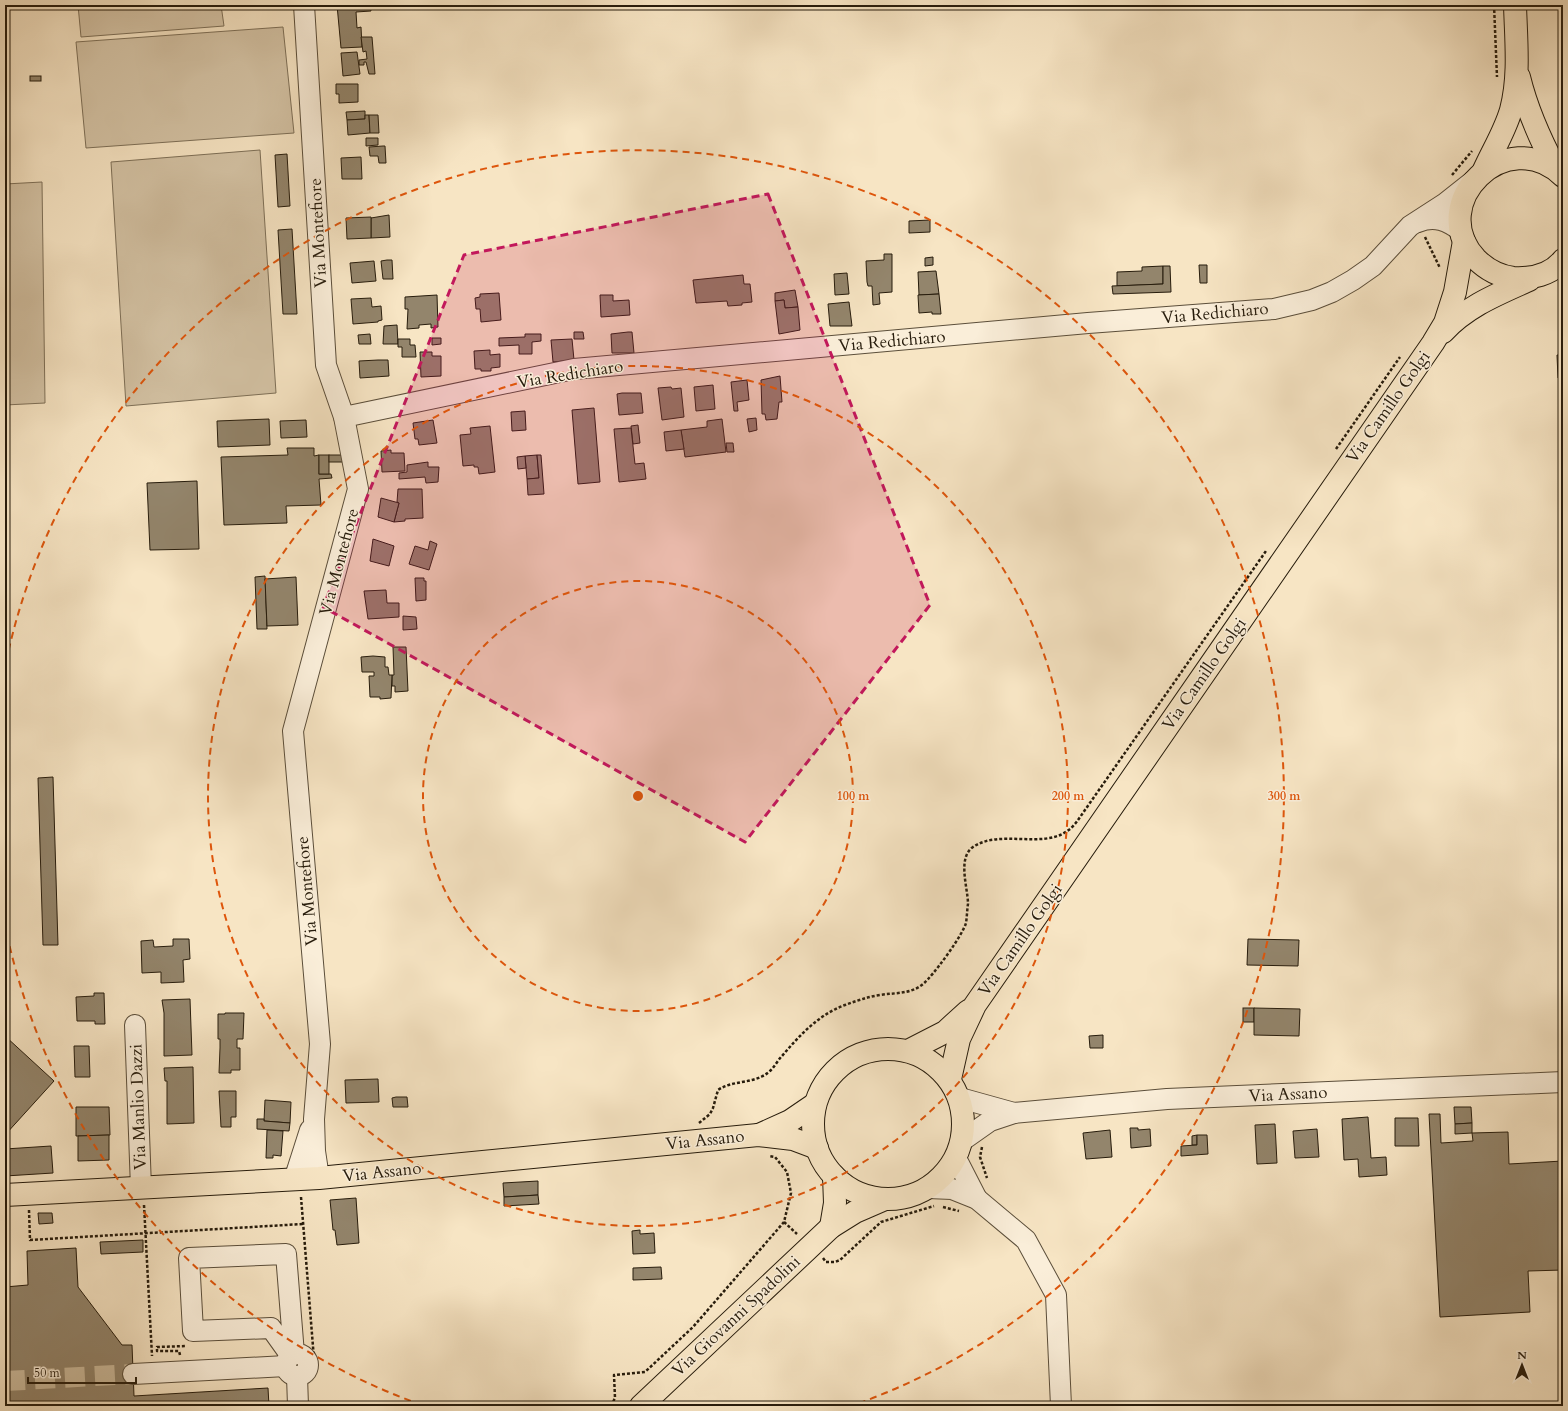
<svg xmlns="http://www.w3.org/2000/svg" width="1568" height="1411" font-family="Cardo,serif">
<style>
.green{fill:#d4c3a5;stroke:#7e7058}
.building{fill:#93856c;stroke:#271c0c}
.lines{fill:none;stroke-linecap:round;stroke-linejoin:round}
.minor-tunnel{stroke:#cdbd9f;stroke-width:20;stroke-dasharray:20 10;stroke-linecap:butt}
.minor-casing{stroke:#5b4e3a;stroke-width:22}
.major-casing{stroke:#271c0c;stroke-width:24}
.path{stroke:#271c0c;stroke-width:2.5;stroke-dasharray:3 2;stroke-linecap:butt}
.minor{stroke:#faeed9;stroke-width:20}
.major{stroke:#f7e5c4;stroke-width:22}
.marked{fill:#c2185b;fill-opacity:0.2;stroke:#c2185b;stroke-width:3;stroke-dasharray:8 5;stroke-linejoin:round}
.ring{fill:none;stroke:#de560c;stroke-width:2;stroke-dasharray:7 5}
.labels{text-anchor:middle;dominant-baseline:central;stroke-width:3;stroke-linejoin:round;paint-order:stroke}
.street-label{font-size:17px;fill:#271c0c;stroke:#faeed9}
.centre{fill:#de560c;stroke:#faeed9;stroke-width:2}
.ring-label{font-size:12px;text-anchor:middle;font-weight:bold;fill:#de560c;stroke:#faeed9;stroke-width:3;stroke-linejoin:round;paint-order:stroke}
</style>
<rect width="100%" height="100%" fill="#f7e5c4"/>
<filter id="stains"><feTurbulence type="fractalNoise" baseFrequency=".005" numOctaves="4"/><feColorMatrix values="0 0 0 0 .2 0 0 0 0 .09 0 0 0 0 .02 0 0 0 .5 -.17"/></filter>
<radialGradient id="worn" r=".72"><stop offset=".6" stop-color="#630" stop-opacity="0"/><stop offset="1" stop-color="#630" stop-opacity=".3"/></radialGradient>
<g class="green">
<path d="M78,5H221L224,26L81,37Z"/>
<path d="M283,27L294,133L86,148L76,42Z"/>
<path d="M260,150L276,393L126,406L111,162Z"/>
<path d="M42,182L45,403L5,405V184Z"/>
</g>
<g class="building">
<path d="M337,5H370L371,11L356,12L357,28L361,27L362,47L341,48Z"/>
<path d="M361,37H372L375,74H369L366,62H364V65H359V60L367,59L366,51L363,52Z"/>
<path d="M357,52L360,74L343,76L341,53Z"/>
<rect x="30" y="76" width="11" height="5"/>
<path d="M336,84H358V102L339,103V94H336Z"/>
<path d="M365,111V119L347,120L346,112Z"/>
<path d="M365,115H369L370,133L348,135L347,120L365,119Z"/>
<path d="M369,115H378L379,133H370Z"/>
<path d="M366,138H378V145L366,146Z"/>
<path d="M383,146H385L386,163H379L378,156H370L369,147Z"/>
<path d="M287,154L290,206L278,207L275,155Z"/>
<path d="M361,157L362,179H342L341,158Z"/>
<path d="M389,215L390,237L371,238V218Z"/>
<path d="M371,217V238L347,239L346,218Z"/>
<path d="M930,220V232L909,233V221Z"/>
<path d="M292,229L297,314H283L278,230Z"/>
<path d="M884,254H892V292L879,293L880,304L873,305L872,286H868L867,282L866,261L884,260Z"/>
<path d="M933,257V265L925,266V258Z"/>
<path d="M387,260H392L393,279H383L381,261Z"/>
<path d="M374,261L376,281L352,283L350,263Z"/>
<path d="M1199,265H1207V283H1200Z"/>
<path d="M1163,266V284L1117,286V272L1142,271V267Z"/>
<path d="M1163,266H1170L1171,292L1113,294L1112,286L1163,284Z"/>
<path d="M936,271L939,294L919,295L918,272Z"/>
<path d="M847,273L849,294L835,295L834,274Z"/>
<path d="M743,275L744,284H750L752,302L742,303V305L728,306L727,301L696,303L693,280Z"/>
<path d="M795,290L798,307L785,308L784,300L775,301V293Z"/>
<path d="M499,293L501,320L481,322L480,309H476L475,298L480,297V294Z"/>
<path d="M939,294L941,314H932V312L919,313L918,295Z"/>
<path d="M437,295L438,327L431,328V324L419,325V328L407,329L408,309H405V297Z"/>
<path d="M600,295H613V301L629,300L630,315L601,317Z"/>
<path d="M371,298L372,307L381,306L382,320L378,321V322L353,324L351,299Z"/>
<path d="M784,300L785,308L798,307L800,330L779,334L775,301Z"/>
<path d="M849,302L852,326H830L828,304Z"/>
<path d="M397,325L398,344H383L384,326Z"/>
<path d="M574,332H583L584,339H574Z"/>
<path d="M628,332H632L634,353H612L611,334Z"/>
<path d="M370,334L371,344H359L358,335Z"/>
<path d="M525,334H541V341L532,342V354H519V345L499,346V338L525,337Z"/>
<path d="M432,338H441V344L432,345Z"/>
<path d="M398,339H410V345H415L416,357H402V347H398Z"/>
<path d="M572,339L574,360L553,362L551,340Z"/>
<path d="M490,350V355L500,354V367L491,368V371H481V369H475L474,351Z"/>
<path d="M420,352H432V356H441V376L421,377Z"/>
<path d="M1557,355H1563V377L1558,378Z"/>
<path d="M378,360H388L389,376L360,378L359,361Z"/>
<path d="M780,376L782,402H779L777,419L766,420L765,414H762L761,380Z"/>
<path d="M747,380L749,400L737,402L738,411H734L731,382Z"/>
<path d="M713,385L715,409L696,411L694,387Z"/>
<path d="M671,387L672,389L681,388L684,417L662,420L658,388Z"/>
<path d="M622,393H641L643,413L619,415L617,394Z"/>
<path d="M594,408L600,482L578,484L572,410Z"/>
<path d="M525,411L526,430L512,431L511,412Z"/>
<path d="M756,418L757,430L749,432L747,419Z"/>
<path d="M269,419L270,445L218,447L217,421Z"/>
<path d="M722,419L726,452L685,457L681,430L707,427V421Z"/>
<path d="M306,420L307,437L281,438L280,421Z"/>
<path d="M433,420L437,443L419,445L418,439H415L413,423Z"/>
<path d="M638,425L640,443L633,444L631,426Z"/>
<path d="M490,426L495,472L479,474L478,467H474V465L463,466L460,435L471,434L470,428Z"/>
<path d="M631,428L635,464L644,463L646,479L619,482L614,429Z"/>
<path d="M681,430L684,449L666,451L664,432Z"/>
<path d="M726,443H733L734,452H727Z"/>
<path d="M287,448H314V456L319,455V474H331L332,478L319,479L321,505L286,506L287,523L224,525L221,457L288,455Z"/>
<path d="M391,450V453H404L405,471L382,472L381,451Z"/>
<rect x="319" y="455" width="10" height="19"/>
<rect x="329" y="455" width="16" height="7"/>
<path d="M537,455L539,478L527,479L525,456Z"/>
<path d="M537,455H541L544,494L528,495L527,479L539,478Z"/>
<path d="M525,456L526,468L518,469L517,457Z"/>
<path d="M428,462V467H439L438,482L426,483L425,477L399,479V473L407,472V465Z"/>
<path d="M197,481L199,549L150,550L147,483Z"/>
<path d="M398,489H422L423,518L405,519V521L394,522L399,503L397,502Z"/>
<path d="M381,498L399,503L394,522L378,517Z"/>
<path d="M373,539L394,546L389,566L370,561Z"/>
<path d="M430,541L437,544L429,570L409,564L415,546L428,550Z"/>
<path d="M265,576L267,629H257L255,577Z"/>
<path d="M296,577L298,625L267,626L265,579Z"/>
<path d="M415,578H424V581H426V600L416,601Z"/>
<path d="M386,590L387,603H399V617L368,619L364,591Z"/>
<path d="M403,616L416,617L417,629L403,630Z"/>
<path d="M393,647H406L408,691L395,692V686H392V675H394Z"/>
<path d="M373,656L385,657V667H388L389,675H392L391,698L380,699V697H370L369,676H374V672H362L361,657Z"/>
<path d="M53,777L58,945H43L38,778Z"/>
<path d="M173,939H189L190,959L183,960L184,982L161,983V972L142,973L141,941L153,940L154,947L173,946Z"/>
<path d="M1248,939L1299,940L1298,966L1247,965Z"/>
<path d="M94,993H104L105,1024H95V1021H77L76,997L94,996Z"/>
<path d="M190,999L192,1055L164,1056V1013L162,1000Z"/>
<rect x="1243" y="1008" width="11" height="14"/>
<path d="M1254,1008L1300,1009L1299,1036L1254,1035Z"/>
<path d="M225,1013H244L243,1039H237V1048H240V1070H231V1073H219L220,1048V1039H218V1014H225Z"/>
<path d="M1103,1035V1048H1090L1089,1036Z"/>
<path d="M5,1036L54,1081L5,1135Z"/>
<path d="M74,1046H89L90,1077H75Z"/>
<path d="M193,1067L194,1123L167,1124V1081H165L164,1068Z"/>
<path d="M378,1079L379,1102L346,1103L345,1080Z"/>
<path d="M219,1091H236V1117H231V1127H221Z"/>
<path d="M396,1097H407L408,1107H393L392,1098Z"/>
<path d="M265,1100L291,1102L290,1123L264,1121Z"/>
<path d="M76,1107H109L110,1135L76,1136Z"/>
<path d="M1454,1107H1471L1472,1123L1455,1124Z"/>
<path d="M1429,1114H1440L1441,1143L1473,1141L1472,1133L1508,1132L1509,1164L1563,1161V1270L1528,1271L1530,1312L1440,1317Z"/>
<path d="M1368,1117L1371,1158L1386,1157L1387,1175L1359,1177L1358,1159L1344,1160L1342,1119Z"/>
<path d="M1395,1118H1418L1419,1146H1395Z"/>
<path d="M257,1119H264V1121L290,1123L289,1131L257,1129Z"/>
<path d="M1472,1123V1133L1455,1134V1124Z"/>
<path d="M1275,1124L1277,1163L1257,1164L1255,1125Z"/>
<path d="M1130,1128H1138V1130L1150,1129L1151,1146L1131,1148Z"/>
<path d="M1317,1129L1319,1157L1295,1158L1293,1131Z"/>
<path d="M267,1130L283,1131L281,1156L273,1155V1158H266Z"/>
<path d="M1110,1130L1112,1157L1086,1159L1083,1133Z"/>
<path d="M109,1135V1160L78,1161V1136Z"/>
<path d="M1197,1135V1145H1192V1136Z"/>
<path d="M1197,1135H1207L1208,1154L1181,1156V1146L1197,1145Z"/>
<path d="M51,1146L53,1173L5,1176V1149Z"/>
<path d="M538,1181V1195L504,1197L503,1183Z"/>
<path d="M538,1195L539,1204L504,1206V1197Z"/>
<path d="M356,1198L359,1243L337,1245L335,1230H333L330,1200Z"/>
<path d="M38,1213H52L53,1223L39,1224Z"/>
<path d="M640,1230V1234L654,1233L655,1253L633,1254L632,1231Z"/>
<path d="M143,1240V1252L101,1254L100,1242Z"/>
<path d="M76,1248L78,1287L122,1345H132L134,1396L268,1388L269,1406H5V1287L28,1285L27,1251Z"/>
<path d="M661,1267L662,1279L633,1280V1268Z"/>
</g>
<g class="lines">
<path class="minor-tunnel" d="M5,1381L133,1374"/>
<g class="minor-casing">
<g id="minor">
<path d="M304,5L326,365L344,417L358,489L293,731L320,1044L314,1119L315,1151L319,1178"/>
<path d="M1418,222C1435,215 1448,221 1461,231"/>
<path d="M344,417L574,369L1088,323L1274,309L1312,300L1332,292L1353,280L1373,266L1410,226L1444,204L1473,181"/>
<path d="M135,1025L141,1188"/>
<path d="M960,1098L1014,1113"/>
<path d="M963,1140L990,1121L1014,1113L1167,1099L1563,1082"/>
<path d="M956,1158L977,1199"/>
<path d="M294,1180L310,1130"/>
<path d="M928,1188L952,1189L977,1199L1026,1240L1056,1295L1061,1406"/>
<circle cx="297" cy="1365" r="11"/>
<path d="M291,1356L271,1328L193,1331L189,1258L286,1254L294,1354"/>
<path d="M133,1374L286,1366"/>
<path d="M297,1376L298,1406"/>
</g>
</g>
<g class="major-casing">
<g id="major">
<path d="M1519,77C1527,110 1540,139 1556,169"/>
<path d="M1484,170C1493,150 1505,131 1511,110C1520,76 1516,40 1515,5"/>
<path d="M1563,176C1507,122 1424,203 1476,259C1486,269 1499,276 1513,278C1531,279 1551,275 1563,260"/>
<path d="M1443,332C1467,306 1498,294 1529,280"/>
<circle cx="888" cy="1124" r="75"/>
<path d="M908,1051L945,1032L968,1011"/>
<path d="M950,1079L959,1039L975,1005L1433,343L1445,323L1455,292L1464,241"/>
<path d="M759,1135L790,1121L815,1104"/>
<path d="M5,1195L319,1178L758,1135L793,1139L817,1148"/>
<path d="M831,1227L835,1203L834,1176"/>
<path d="M641,1406L831,1227L855,1212L885,1199"/>
</g>
</g>
<g class="path">
<path d="M1494,5L1497,77"/>
<path d="M1452,175L1472,151"/>
<path d="M1425,237L1440,268"/>
<path d="M1336,449L1400,357"/>
<path d="M699,1123L710,1114L713,1108L718,1090C734,1079 756,1085 771,1070C775,1066 778,1060 782,1056C800,1035 818,1015 845,1005C856,1001 867,997 880,995C899,992 915,995 929,978C939,967 962,936 966,923C967,917 967,910 968,904C968,888 957,858 973,847C999,829 1043,849 1067,831C1071,829 1075,824 1078,820L1266,551"/>
<path d="M982,1147L980,1157L987,1178"/>
<path d="M301,1197L314,1359L313,1371"/>
<path d="M144,1205L152,1356"/>
<path d="M943,1207L959,1211"/>
<path d="M29,1210L30,1240L303,1224"/>
<path d="M784,1222L797,1234"/>
<path d="M823,1258L826,1262H835L840,1260L881,1222L934,1206"/>
<path d="M180,1355L179,1351H157V1347L186,1346"/>
<path d="M611,1406L615,1398L614,1375L645,1372L693,1327L784,1222L791,1193L787,1172L775,1157L769,1156"/>
</g>
<use href="#minor" class="minor"/>
<use href="#major" class="major"/>
</g>
<path class="marked" d="M768,194L930,605L745,842L323,607L464,255Z"/>
<g class="ring">
<circle cx="638" cy="796" r="215"/>
<circle cx="638" cy="796" r="430"/>
<path d="M422 1405A646 646 0 0 1 6 930M6 662A646 646 0 1 1 854 1405"/>
</g>
<g class="labels">
<g class="street-label">
<text transform="translate(318 233) rotate(-93)">Via Montefiore</text>
<text transform="translate(1215 313) rotate(-5)">Via Redichiaro</text>
<text transform="translate(892 341) rotate(-5)">Via Redichiaro</text>
<text transform="translate(570 374) rotate(-9)">Via Redichiaro</text>
<text transform="translate(1388 407) rotate(-55)">Via Camillo Golgi</text>
<text transform="translate(339 562) rotate(-75)">Via Montefiore</text>
<text transform="translate(1204 674) rotate(-55)">Via Camillo Golgi</text>
<text transform="translate(307 891) rotate(-95)">Via Montefiore</text>
<text transform="translate(1020 940) rotate(-55)">Via Camillo Golgi</text>
<text transform="translate(1288 1094) rotate(-3)">Via Assano</text>
<text transform="translate(138 1107) rotate(-92)">Via Manlio Dazzi</text>
<text transform="translate(705 1140) rotate(-6)">Via Assano</text>
<text transform="translate(382 1172) rotate(-6)">Via Assano</text>
<text transform="translate(736 1316) rotate(-43)">Via Giovanni Spadolini</text>
</g>
</g>
<circle cx="638" cy="796" r="6" class="centre"/>
<g class="ring-label">
<text x="853" y="800">100 m</text>
<text x="1068" y="800">200 m</text>
<text x="1284" y="800">300 m</text>
</g>
<rect width="1568" height="1411" fill="none" stroke="#f7e5c4" stroke-width="20"/>
<rect x="6" y="6" width="1556" height="1399" fill="none" stroke="#271c0c" stroke-width="2"/>
<rect x="10" y="10" width="1548" height="1391" fill="none" stroke="#271c0c"/>
<g transform="translate(1522 1365)" stroke="#faeed9" stroke-width="3" paint-order="stroke">
<path d="M0-3L7 15L0 10L-7 15Z" fill="#271c0c"/>
<text y="-6" font-size="11" font-weight="bold" text-anchor="middle" fill="#271c0c">N</text>
</g>
<path d="M28 1377v6h108v-6" fill="none" stroke="#271c0c" stroke-width="2"/>
<text x="34" y="1377" font-size="12" fill="#271c0c" stroke="#faeed9" stroke-width="3" paint-order="stroke">50 m</text>
<rect width="100%" height="100%" filter="url(#stains)"/>
<rect width="100%" height="100%" fill="url(#worn)"/>
</svg>
